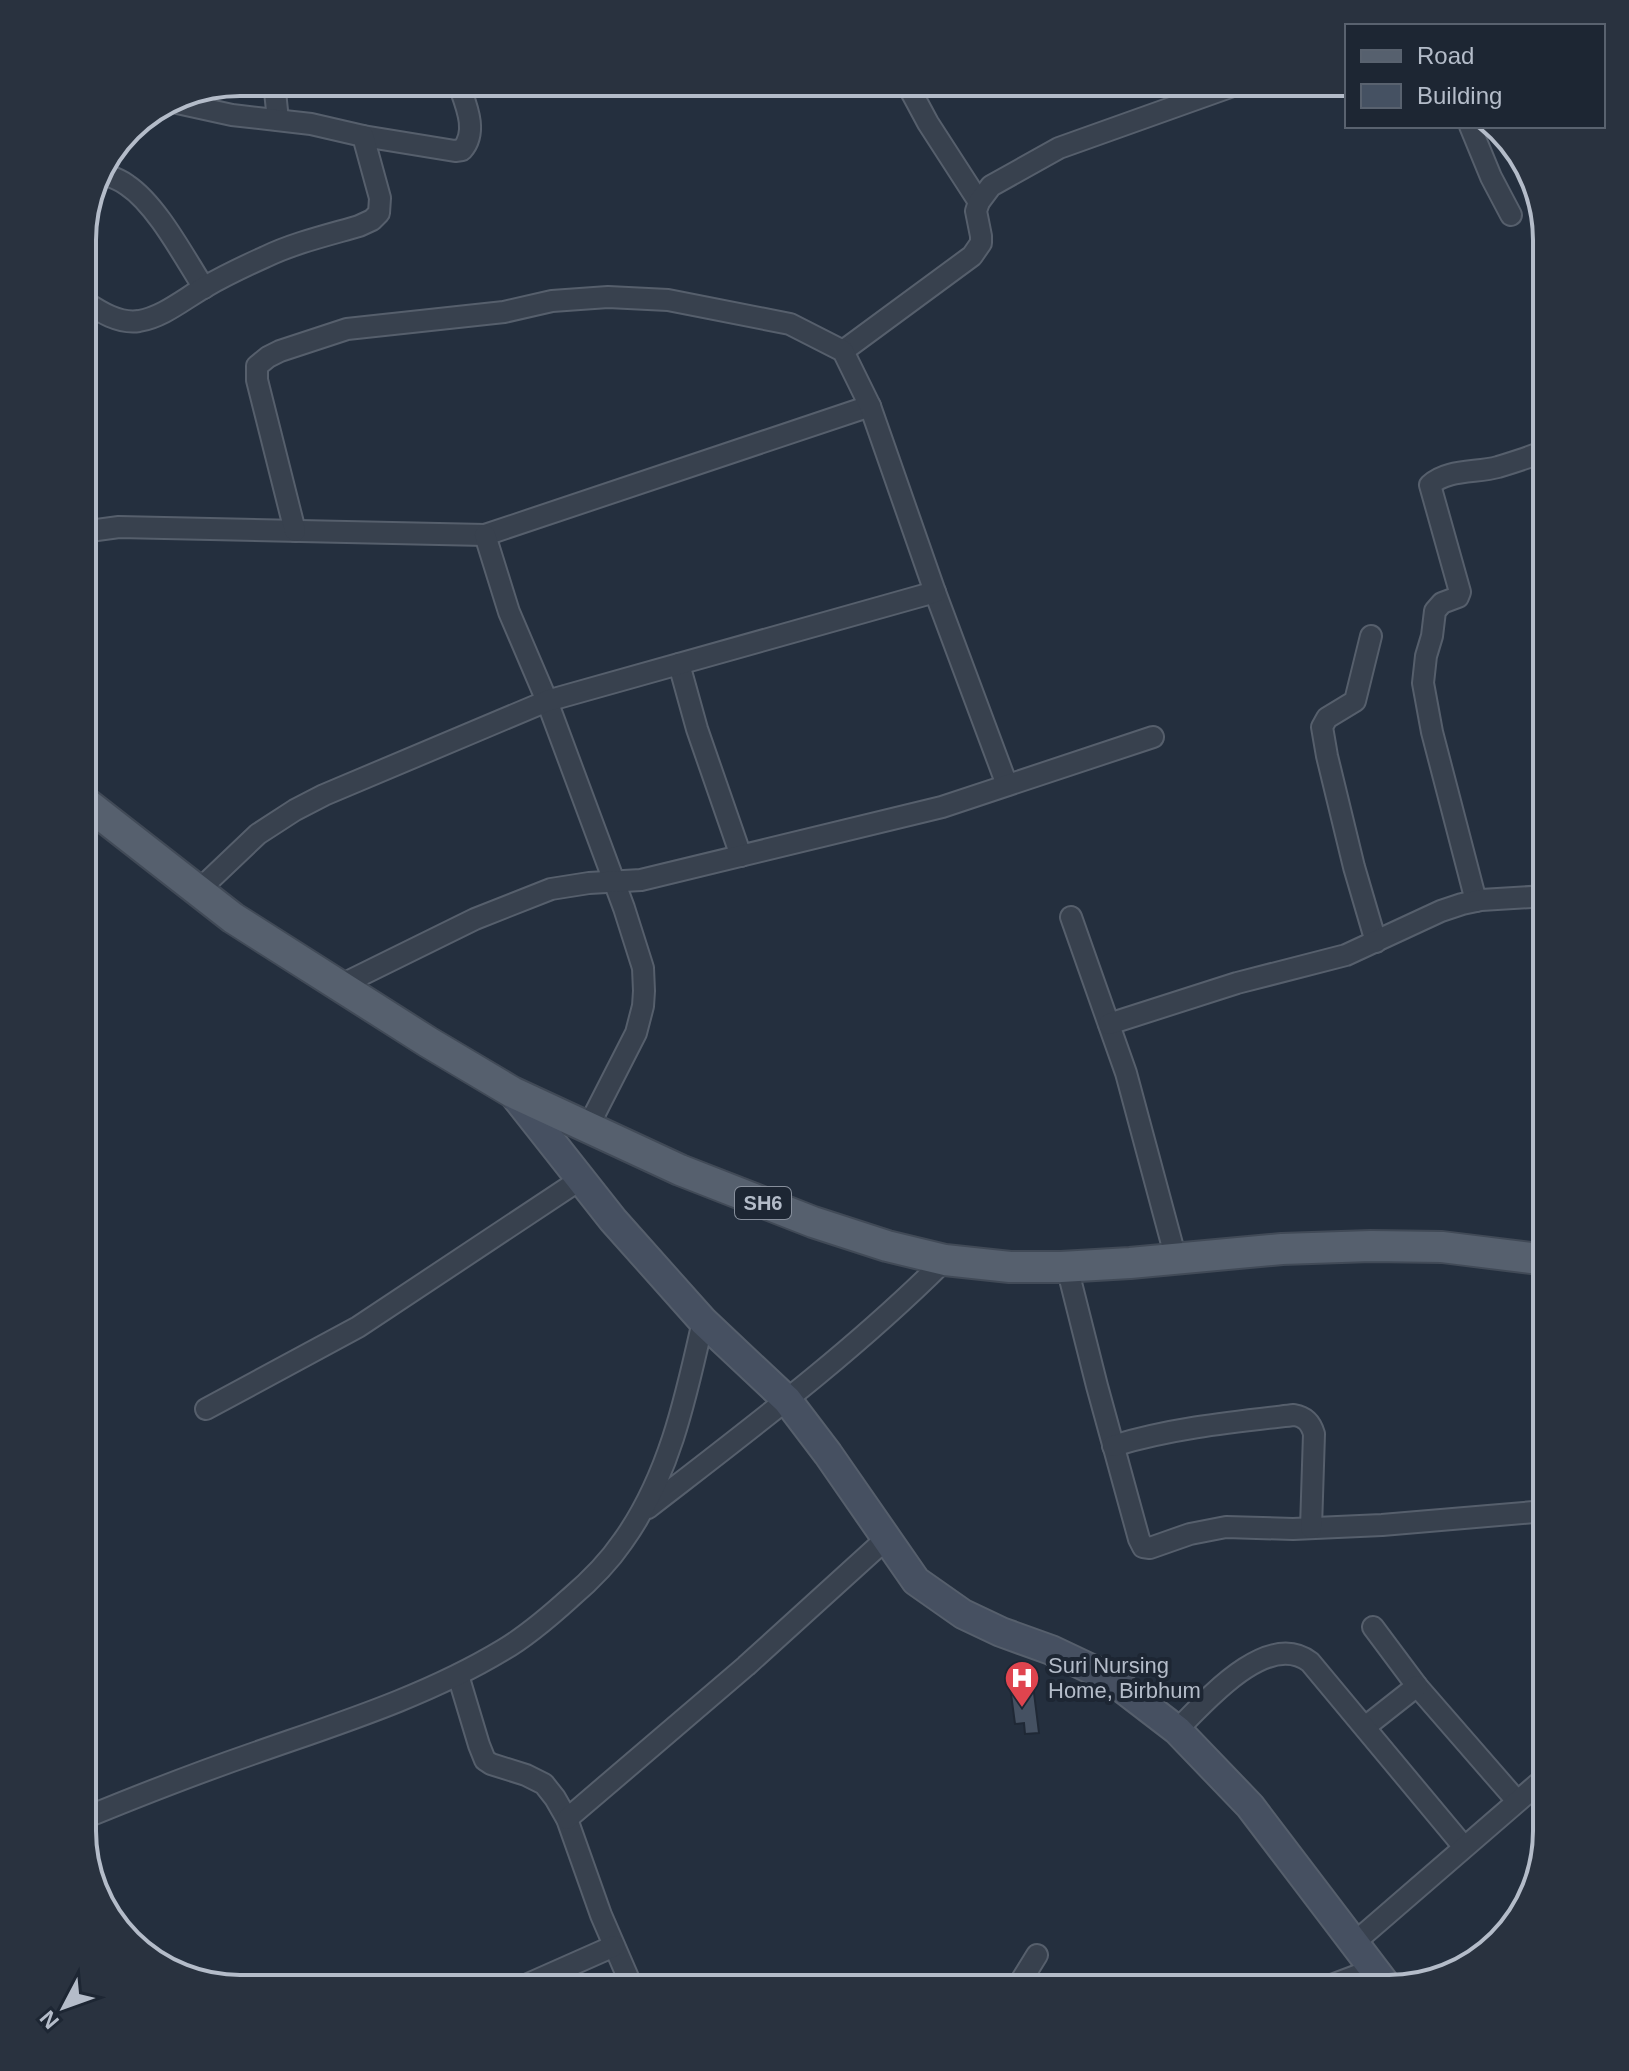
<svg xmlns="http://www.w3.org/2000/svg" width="1629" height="2071" font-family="Arial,sans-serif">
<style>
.building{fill:#455162;stroke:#1f2835;stroke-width:2}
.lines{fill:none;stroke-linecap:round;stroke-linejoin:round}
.street-casing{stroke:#565f6c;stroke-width:24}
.secondary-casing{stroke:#565f6c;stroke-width:32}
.primary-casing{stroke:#414a57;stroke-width:34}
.street{stroke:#38414e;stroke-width:20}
.secondary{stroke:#465061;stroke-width:28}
.primary{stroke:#56606e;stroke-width:30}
.labels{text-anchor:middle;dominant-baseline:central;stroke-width:8;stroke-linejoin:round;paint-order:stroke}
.shield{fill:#1d2633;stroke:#878f9c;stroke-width:2}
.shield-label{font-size:20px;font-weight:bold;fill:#b4bcc9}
.poi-label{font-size:22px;fill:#b4bcc9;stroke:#1d2633;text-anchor:start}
.rim{fill:none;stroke:#b4bcc9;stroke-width:4}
</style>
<rect width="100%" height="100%" fill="#242f3e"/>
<path class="building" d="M1032,1677L1039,1733L1025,1734L1024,1723L1015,1724L1009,1679Z"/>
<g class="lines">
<g class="street-casing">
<g id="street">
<path d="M274,82L278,120"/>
<path d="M906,82L928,123L979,202"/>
<path d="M1470,126L1491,177L1511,215"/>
<path d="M363,136L455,151L462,150C479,131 465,103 458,82"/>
<path d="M98,172C108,176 118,178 127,185C157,205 184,257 204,288"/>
<path d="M82,300C99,311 118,324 139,321C163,317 184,299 205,287C224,276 245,266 265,257C294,243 328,235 359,226L372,220L379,213L380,198L363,136L311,124L232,115L168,101"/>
<path d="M843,351L972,256L981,243V236L976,211L979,202L991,186L1059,148L1244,82"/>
<path d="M82,532L119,527L485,535L870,406"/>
<path d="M485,535L509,612L547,701L624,908L643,968L644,991L643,1006L636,1033L588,1127"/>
<path d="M935,592L1007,785"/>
<path d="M1371,636L1355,701L1327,718L1322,727L1327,756L1354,867L1376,942"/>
<path d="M679,664L697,729L741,856"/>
<path d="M198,891L258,834L295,810L324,795L547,701L935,592L870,406L843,351L790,324L668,300L608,297L552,301L504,312L347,329L280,351L268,357L257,366V380L295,531"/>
<path d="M1476,901L1432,732L1423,683L1426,656L1432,636L1435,611L1442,603L1458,597L1460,592L1430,485C1447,469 1476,473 1498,467C1514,462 1531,457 1547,450"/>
<path d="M1071,917L1126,1073L1176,1259"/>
<path d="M341,985L475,919L551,889L589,883L641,880L942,807L1153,737"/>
<path d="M1109,1024L1237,983L1346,955L1441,911L1462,904L1481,900L1547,896"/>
<path d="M1067,1267L1097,1386L1139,1539L1143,1547L1150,1548L1190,1534L1226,1527L1293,1529L1382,1525L1546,1511"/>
<path d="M206,1409L358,1327L581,1179"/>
<path d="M1113,1446C1172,1428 1233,1422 1294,1415C1306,1417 1311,1423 1314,1434L1311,1528"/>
<path d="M648,1508C750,1429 854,1351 945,1260"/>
<path d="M1373,1627L1417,1686L1517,1801"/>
<path d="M458,1675L479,1745L485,1760L491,1764L526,1775L544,1784L555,1798L567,1819L601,1915L633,1989"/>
<path d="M1365,1727L1417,1686"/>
<path d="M1177,1730C1204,1703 1267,1629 1310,1662L1464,1847"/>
<path d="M82,1819C138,1796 194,1774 252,1754C337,1724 425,1697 503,1650C527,1636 549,1617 570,1598C590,1581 608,1563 623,1541C669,1477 686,1397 703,1321"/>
<path d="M567,1819L746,1666L886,1539"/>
<path d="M1354,1943L1547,1776"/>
<path d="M517,1989L614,1946"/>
<path d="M1016,1989L1037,1955"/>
<path d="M1321,1989L1374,1969"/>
</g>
</g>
<g class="secondary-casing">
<path id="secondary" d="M512,1092L613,1220L703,1321L787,1400L828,1454L916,1581L963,1614L1001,1632L1051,1650L1108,1677L1177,1730L1250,1806L1389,1989"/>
</g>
<g class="primary-casing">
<path id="primary" d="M82,800L233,918L428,1042L512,1092L680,1170L813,1222L887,1246L945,1260L1010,1267H1061L1130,1263L1282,1249L1371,1246L1442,1247L1547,1260"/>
</g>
<use href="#street" class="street"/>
<use href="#secondary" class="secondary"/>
<use href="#primary" class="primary"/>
</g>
<defs>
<g id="hospital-pin" transform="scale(1.8)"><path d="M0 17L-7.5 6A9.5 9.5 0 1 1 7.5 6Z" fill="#e0444e" stroke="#1d2633"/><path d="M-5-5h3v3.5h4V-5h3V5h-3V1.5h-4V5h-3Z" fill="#fff"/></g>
</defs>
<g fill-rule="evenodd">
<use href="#hospital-pin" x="1022" y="1678"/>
</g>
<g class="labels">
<rect class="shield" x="735" y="1187" width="56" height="32" rx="6"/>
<g class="shield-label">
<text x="763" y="1203">SH6</text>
</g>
<g class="poi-label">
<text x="1048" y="1665">Suri Nursing<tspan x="1048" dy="25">Home, Birbhum</tspan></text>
</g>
</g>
<path d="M0 0H1629V2071H0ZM240 96H1389A144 144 0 0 1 1533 240V1831A144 144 0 0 1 1389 1975H240A144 144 0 0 1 96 1831V240A144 144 0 0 1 240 96Z" fill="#29323f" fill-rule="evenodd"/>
<path class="rim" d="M240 96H1389A144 144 0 0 1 1533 240V1831A144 144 0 0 1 1389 1975H240A144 144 0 0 1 96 1831V240A144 144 0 0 1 240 96Z"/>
<rect x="1345" y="24" width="260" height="104" fill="#1d2633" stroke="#59626f" stroke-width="2"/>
<rect x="1361" y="50" width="40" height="12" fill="#56606e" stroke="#59626f" stroke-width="2"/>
<text x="1417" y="64" font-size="24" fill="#b4bcc9">Road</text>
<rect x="1361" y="84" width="40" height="24" fill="#455162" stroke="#59626f" stroke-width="2"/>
<text x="1417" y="104" font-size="24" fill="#b4bcc9">Building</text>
<g transform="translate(64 2007) rotate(229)" stroke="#1d2633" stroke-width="6" paint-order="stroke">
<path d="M0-6L14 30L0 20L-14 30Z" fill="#b4bcc9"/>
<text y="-12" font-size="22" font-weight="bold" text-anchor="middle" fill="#b4bcc9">N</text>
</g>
</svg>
